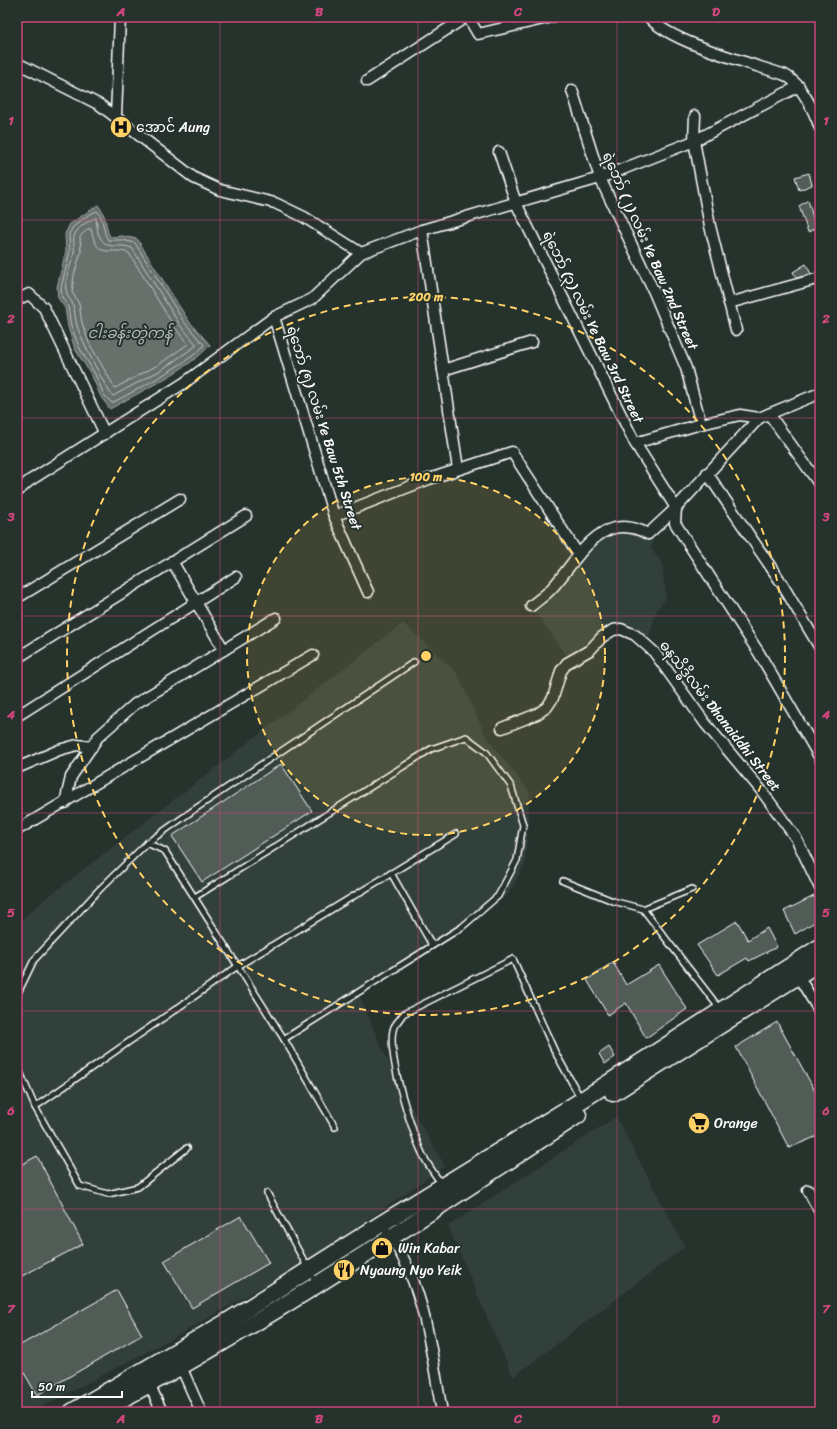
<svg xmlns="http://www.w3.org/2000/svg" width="837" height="1429" font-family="Sriracha,'Noto Sans Myanmar',sans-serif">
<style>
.built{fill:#333f3a}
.water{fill:#67706c;stroke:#a4a9a7}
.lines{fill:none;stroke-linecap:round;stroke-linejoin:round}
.shore{stroke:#c2c6c4;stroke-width:1}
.building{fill:#515c57;stroke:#fff}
.lane-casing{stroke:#fff;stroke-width:8}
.street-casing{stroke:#fff;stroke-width:13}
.primary-casing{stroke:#fff;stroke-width:19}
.lane{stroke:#26332d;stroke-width:5}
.street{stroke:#26332d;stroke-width:10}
.primary{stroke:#26332d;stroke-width:16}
.grid{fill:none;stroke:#ce467c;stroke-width:1;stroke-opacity:0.55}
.ring{fill:none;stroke:#ffd166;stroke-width:2;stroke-dasharray:7 5}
.labels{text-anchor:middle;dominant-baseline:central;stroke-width:4;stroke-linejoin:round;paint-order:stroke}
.poi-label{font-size:14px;fill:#fff;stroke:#26332d;text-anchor:start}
.street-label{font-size:14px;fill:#fff;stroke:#26332d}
.water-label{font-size:15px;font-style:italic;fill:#b3b8b6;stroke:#26332d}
.centre{fill:#ffd166;stroke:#26332d;stroke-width:2}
.ring-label{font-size:12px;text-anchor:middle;font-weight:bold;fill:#ffd166;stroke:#26332d;stroke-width:4;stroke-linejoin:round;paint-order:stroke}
.neatline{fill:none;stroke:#ce467c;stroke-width:1.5}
.grid-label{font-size:13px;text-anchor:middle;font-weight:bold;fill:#ce467c}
</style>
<rect width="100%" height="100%" fill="#26332d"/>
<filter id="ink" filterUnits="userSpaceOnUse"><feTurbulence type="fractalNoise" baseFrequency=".025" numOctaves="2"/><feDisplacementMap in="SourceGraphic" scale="8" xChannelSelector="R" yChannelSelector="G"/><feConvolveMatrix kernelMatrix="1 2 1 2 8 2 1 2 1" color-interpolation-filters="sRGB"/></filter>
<g filter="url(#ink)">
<g class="built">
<path d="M611,529L648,534L653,539L651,549L662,563L666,598L656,611L650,634L639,645L627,638L615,627L569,659L531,606L578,554Z"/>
<path d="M403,623L457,673L487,738L530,793L525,864L507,896L357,991L399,1087L445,1166L320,1253L177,1336L32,1412H17V924L44,900Z"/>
<path d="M616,1117L685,1247L513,1377L448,1226Z"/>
</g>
<path class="water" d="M98,205C108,218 104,224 110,237L122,236L137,239L188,320L210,345C191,368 137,393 110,409L101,397L92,376L75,349L68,327L65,308L58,298L57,287L66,251L65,234L70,224Z"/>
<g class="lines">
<g class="shore">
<path d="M97,211C105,219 102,231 108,240H122L135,243L184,322L204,345C196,359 129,394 112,403L104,395L95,374L79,347L71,326L68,307L62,297L61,288L70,251L69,234L73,227L87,216Z"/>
<path d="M96,218C97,223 97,229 98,233C106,253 117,242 132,248L180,325L197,345L161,370L113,396C107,392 80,336 77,326C75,319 75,311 73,305C72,301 68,298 67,294C62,281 72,265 74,252C75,247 72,240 75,234C78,228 89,219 96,218Z"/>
<path d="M88,229H91C98,262 110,246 129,253L175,328L188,344L158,365L115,388L89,343L82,323L79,304L72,292L74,275L81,252L80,237Z"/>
</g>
</g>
<g class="building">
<path d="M809,173L812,185L799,190L795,177Z"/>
<path d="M808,200L816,228L808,232L799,206Z"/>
<path d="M806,264L811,274L797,278L793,272Z"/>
<path d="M281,764L312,811L202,882L172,836Z"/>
<path d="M814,896L820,910V919L795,934L784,911Z"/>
<path d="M737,921L748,940L767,928L777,947L749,961L747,958L718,975L697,945Z"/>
<path d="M613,962L626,985L659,965L687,1009L646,1038L626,1003L608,1015L587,980Z"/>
<path d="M777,1022L820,1100V1135L789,1148L736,1047Z"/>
<path d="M609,1047L615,1057L605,1064L599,1054Z"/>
<path d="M37,1156L83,1244L20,1277L17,1272V1167Z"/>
<path d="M241,1216L269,1263L192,1308L164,1261Z"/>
<path d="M117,1290L142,1335L37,1395L17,1361V1347Z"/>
</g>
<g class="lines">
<g class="lane-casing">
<g id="lane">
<path d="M147,843L165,851L284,1039L335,1127"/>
<path d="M391,873L432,945"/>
<path d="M563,881L613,901L643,909L692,889"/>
<path d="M195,897L431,749L466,737L486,752L511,786L523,825L517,860L498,896L462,927L284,1039"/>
<path d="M643,909L720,1009"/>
<path d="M17,995L34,960L99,890L147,843L195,809L414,662"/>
<path d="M17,1065L35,1107L238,966L456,834"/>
<path d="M35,1107L80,1186L108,1194L138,1187L187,1148"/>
<path d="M442,1185C436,1176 430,1168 425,1159C413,1138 385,1050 394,1027C396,1023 401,1018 403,1014L513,959L555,1052L581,1099"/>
<path d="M267,1193L316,1283"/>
</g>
</g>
<g class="street-casing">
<g id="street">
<path d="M468,17L478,34L552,17"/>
<path d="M649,17C668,42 753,64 785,75C801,83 814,111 820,128"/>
<path d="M17,63L100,105L194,178L220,190L275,203L304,217L361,253"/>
<path d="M367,81L466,17"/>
<path d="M572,90L600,178L654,292L686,368L701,424"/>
<path d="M116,116L120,17"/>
<path d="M695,116L694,141L710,226L736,330"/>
<path d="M499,152L516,203L635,443L676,508L675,523L759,653L820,758"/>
<path d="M422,230L458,469"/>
<path d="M17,300L29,294L44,308L105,434"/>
<path d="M729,303L820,278"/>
<path d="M274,317L334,516L368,592"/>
<path d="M443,370L532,342"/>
<path d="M769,414L820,485"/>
<path d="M635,443L701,424L740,415L759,418"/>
<path d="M707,473L779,579L820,648"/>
<path d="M17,492L29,481L184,383L274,317L312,299L361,253L422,230L600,178L694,141L799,86"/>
<path d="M334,516L429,479L512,452L578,554"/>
<path d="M172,561L224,650"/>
<path d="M17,598L180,499"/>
<path d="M531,606C538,600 546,595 552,588C578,560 600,508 648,534L676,508L759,418L820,393"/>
<path d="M17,658L246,516"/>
<path d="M17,716L236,577"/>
<path d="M502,728L537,714L547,707L553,698L561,671L567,663L590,650L602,637L613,630L621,629L635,635L654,652L705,723L761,790L796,838L820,888"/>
<path d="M17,768L59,750L77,745L92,747"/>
<path d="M65,803L71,777L98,737L135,704L276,618"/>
<path d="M17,830L313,655"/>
<path d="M798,976L820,1012"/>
<path d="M808,1190L820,1212"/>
<path d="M388,1233C425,1284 431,1352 442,1412"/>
<path d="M179,1362L201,1412"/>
<path d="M147,1379L162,1412"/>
</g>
</g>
<g class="primary-casing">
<g id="primary">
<path d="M613,1093L820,962"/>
<path d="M72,1412L225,1323L381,1224L582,1100L820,947"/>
<path d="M98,1412C265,1324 421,1218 578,1115"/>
</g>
</g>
<use href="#lane" class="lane"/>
<use href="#street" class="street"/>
<use href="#primary" class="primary"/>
</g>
</g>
<path class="grid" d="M220,17V1412M418,17V1412M617,17V1412M17,220H820M17,418H820M17,616H820M17,813H820M17,1011H820M17,1209H820"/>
<circle cx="426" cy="656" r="179" fill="#ffd166" fill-opacity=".12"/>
<g class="ring">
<circle cx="426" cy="656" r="179"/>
<circle cx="426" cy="656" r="359"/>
</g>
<defs>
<g id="hospital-disc" transform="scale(1.15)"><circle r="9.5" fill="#ffd166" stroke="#26332d"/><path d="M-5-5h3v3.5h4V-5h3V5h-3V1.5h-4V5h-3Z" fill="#111"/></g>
<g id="supermarket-disc" transform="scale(1.15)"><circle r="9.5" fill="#ffd166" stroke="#26332d"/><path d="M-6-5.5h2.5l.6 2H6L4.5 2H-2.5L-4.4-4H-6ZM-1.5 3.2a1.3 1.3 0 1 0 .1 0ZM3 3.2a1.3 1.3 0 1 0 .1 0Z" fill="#111"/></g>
<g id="shop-disc" transform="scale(1.15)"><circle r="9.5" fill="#ffd166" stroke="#26332d"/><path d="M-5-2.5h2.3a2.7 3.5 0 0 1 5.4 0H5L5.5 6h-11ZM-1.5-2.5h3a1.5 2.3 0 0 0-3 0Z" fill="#111"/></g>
<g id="restaurant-disc" transform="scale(1.15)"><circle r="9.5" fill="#ffd166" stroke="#26332d"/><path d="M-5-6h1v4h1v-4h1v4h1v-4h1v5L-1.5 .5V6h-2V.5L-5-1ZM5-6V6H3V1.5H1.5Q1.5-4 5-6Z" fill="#111"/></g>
</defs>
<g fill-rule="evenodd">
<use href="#hospital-disc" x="121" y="127"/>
<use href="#supermarket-disc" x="699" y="1123"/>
<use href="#shop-disc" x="382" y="1248"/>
<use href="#restaurant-disc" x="344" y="1270"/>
</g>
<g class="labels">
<g class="poi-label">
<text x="136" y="127">အောင် Aung</text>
<text x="714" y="1123">Orange</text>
<text x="398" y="1248">Win Kabar</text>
<text x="360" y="1270">Nyaung Nyo Yeik</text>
</g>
<g class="street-label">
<text transform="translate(650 251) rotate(66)">ရဲဘော် (၂) လမ်း Ye Baw 2nd Street</text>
<text transform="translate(593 327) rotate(64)">ရဲဘော် (၃) လမ်း Ye Baw 3rd Street</text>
<text transform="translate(324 428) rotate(72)">ရဲဘော် (၅) လမ်း Ye Baw 5th Street</text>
<text transform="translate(720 716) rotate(52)">ဓနသိဒ္ဓိလမ်း Dhanaiddhi Street</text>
</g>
<g class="water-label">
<text x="130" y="333">ငါးခန်းတွဲကန်</text>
</g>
</g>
<circle cx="426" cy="656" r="6" class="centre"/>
<g class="ring-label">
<text x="426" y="301">200 m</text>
<text x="426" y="481">100 m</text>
</g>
<rect width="837" height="1429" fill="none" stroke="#26332d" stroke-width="44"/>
<path d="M32 1391v6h90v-6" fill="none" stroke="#ffffff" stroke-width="2"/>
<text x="38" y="1391" font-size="12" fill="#ffffff" stroke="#26332d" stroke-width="3" paint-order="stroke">50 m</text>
<rect x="22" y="22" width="793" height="1385" class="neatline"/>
<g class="grid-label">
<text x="121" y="16">A</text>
<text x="319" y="16">B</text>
<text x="518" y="16">C</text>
<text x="716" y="16">D</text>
<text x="11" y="125">1</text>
<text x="826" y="125">1</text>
<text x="11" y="323">2</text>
<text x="826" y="323">2</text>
<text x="11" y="521">3</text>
<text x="826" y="521">3</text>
<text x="11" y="719">4</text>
<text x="826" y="719">4</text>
<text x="11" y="917">5</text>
<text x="826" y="917">5</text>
<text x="11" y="1115">6</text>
<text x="826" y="1115">6</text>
<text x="11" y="1313">7</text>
<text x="826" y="1313">7</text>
<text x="121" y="1423">A</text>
<text x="319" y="1423">B</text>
<text x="518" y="1423">C</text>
<text x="716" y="1423">D</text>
</g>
</svg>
